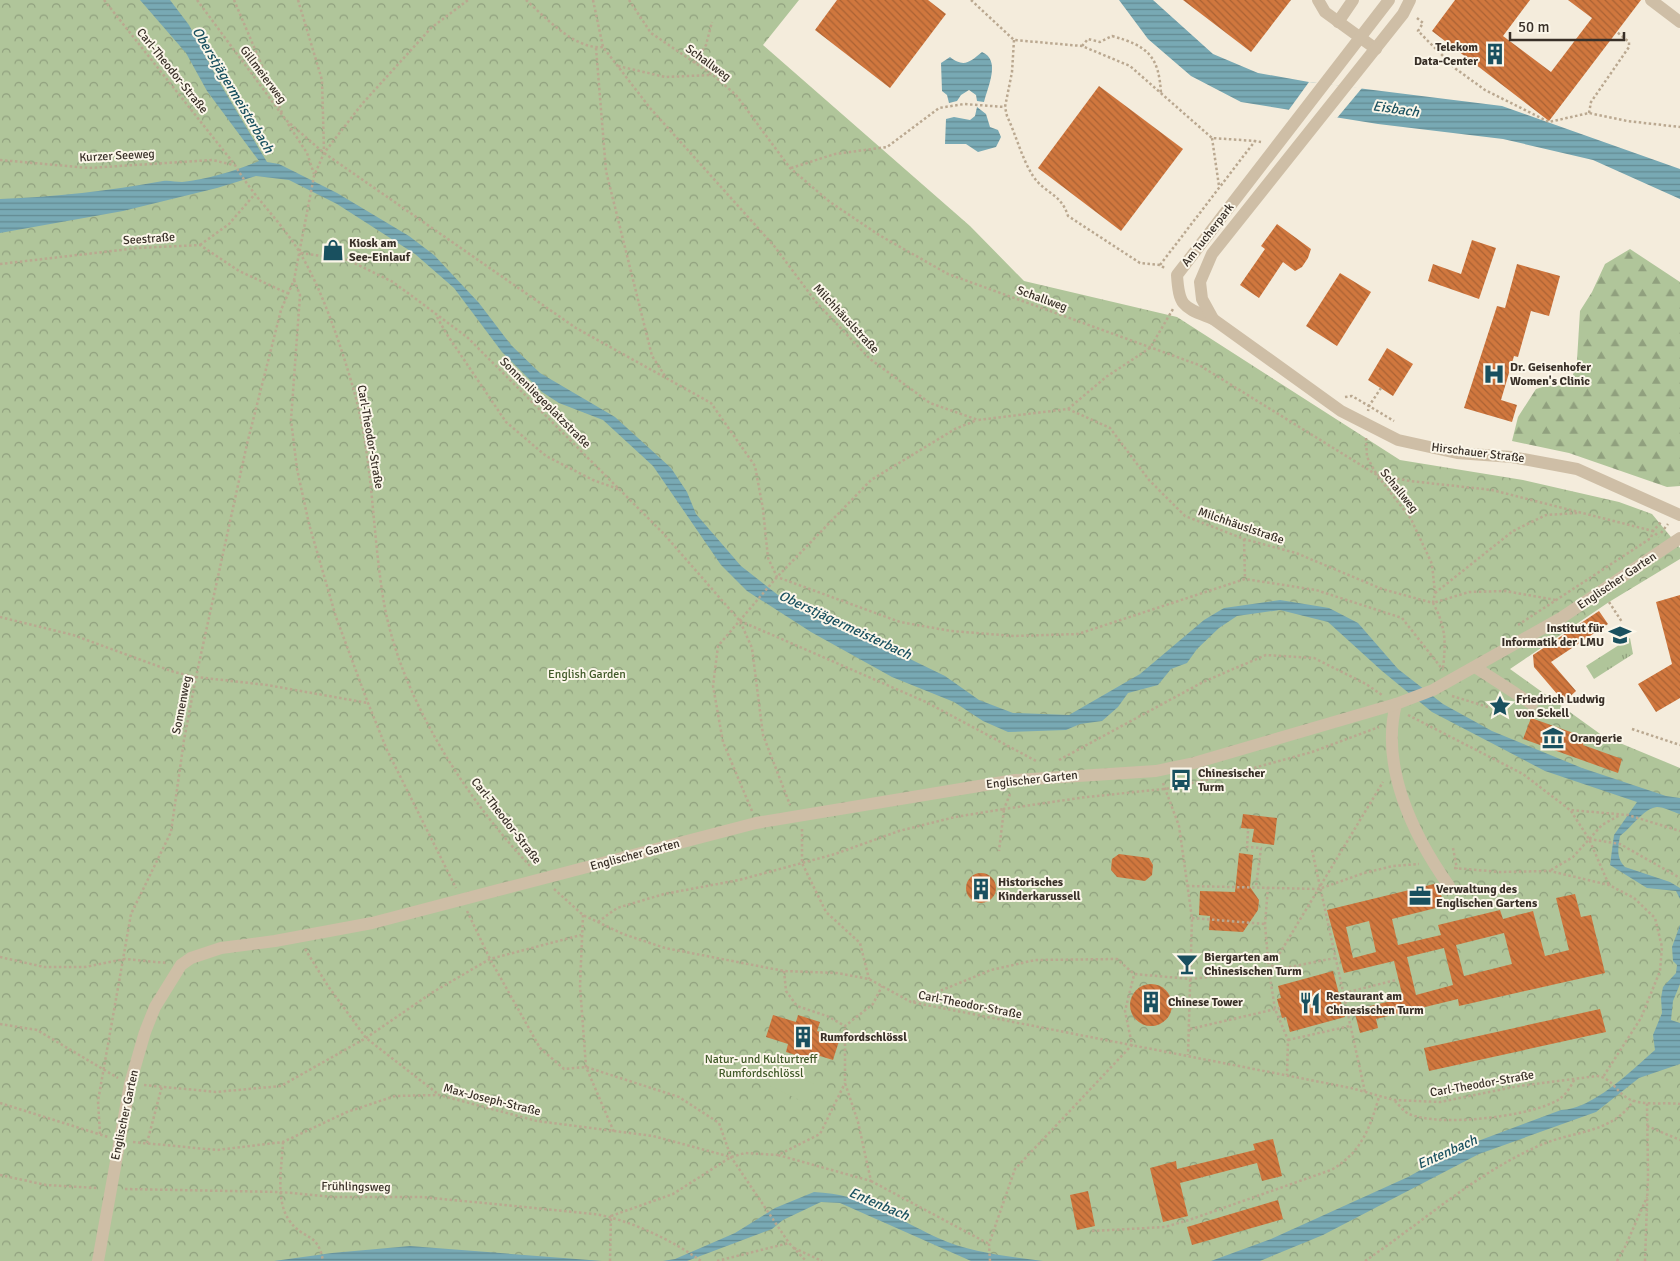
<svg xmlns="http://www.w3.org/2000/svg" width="1680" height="1261" font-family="Signika,sans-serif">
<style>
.grass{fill:url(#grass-tufts)}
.forest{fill:url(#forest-firs)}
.park{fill:url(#park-crowns)}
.pitch{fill:#b0c59a}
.water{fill:url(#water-rules)}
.pier{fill:#f4ecdc}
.building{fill:url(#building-back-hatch);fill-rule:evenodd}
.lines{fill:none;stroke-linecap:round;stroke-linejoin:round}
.path{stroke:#baa890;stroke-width:2.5;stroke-dasharray:2.5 2.5;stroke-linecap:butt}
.minor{stroke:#cebea6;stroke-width:12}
.labels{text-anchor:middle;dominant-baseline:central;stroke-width:4;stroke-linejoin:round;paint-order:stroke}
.poi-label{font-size:12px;font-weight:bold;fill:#393028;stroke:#fbf6e9;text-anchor:start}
.street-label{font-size:12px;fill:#393028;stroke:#fbf6e9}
.park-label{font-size:12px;fill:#415a29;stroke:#fbf6e9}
.water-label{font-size:14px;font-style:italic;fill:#19505f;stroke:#fbf6e9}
</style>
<defs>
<pattern id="grass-tufts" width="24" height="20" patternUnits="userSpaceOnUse" patternTransform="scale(1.25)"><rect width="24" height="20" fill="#b0c59a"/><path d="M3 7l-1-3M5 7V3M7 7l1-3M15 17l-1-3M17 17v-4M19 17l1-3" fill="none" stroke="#90a07e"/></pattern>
<pattern id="forest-firs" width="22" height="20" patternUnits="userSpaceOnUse" patternTransform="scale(1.25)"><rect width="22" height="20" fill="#b0c59a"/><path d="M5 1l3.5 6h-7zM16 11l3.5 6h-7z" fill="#90a07e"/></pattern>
<pattern id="park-crowns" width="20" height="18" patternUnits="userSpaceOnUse" patternTransform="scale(1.25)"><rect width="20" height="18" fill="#b0c59a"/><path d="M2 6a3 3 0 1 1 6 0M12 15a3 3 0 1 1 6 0" fill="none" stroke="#90a07e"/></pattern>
<pattern id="water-rules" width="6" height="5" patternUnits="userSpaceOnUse" patternTransform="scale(1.25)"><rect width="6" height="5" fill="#78a9b4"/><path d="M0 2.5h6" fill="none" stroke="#638a92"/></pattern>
<pattern id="building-back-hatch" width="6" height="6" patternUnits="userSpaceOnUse" patternTransform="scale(1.25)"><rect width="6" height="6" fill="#d0773e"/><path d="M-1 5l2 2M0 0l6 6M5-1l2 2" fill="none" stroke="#aa6234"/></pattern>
</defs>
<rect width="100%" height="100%" fill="#f4ecdc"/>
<path class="grass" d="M1630,638L1633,654L1594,679L1586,666Z"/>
<path class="forest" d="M1630,249L1680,282V486L1667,487L1569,453L1512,441L1518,417L1536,389L1549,385L1570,386L1577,360L1580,311L1592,292L1605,264Z"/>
<path class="park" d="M0,0H799L763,45L970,226L1024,281L1177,317L1400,460L1523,480L1619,502L1652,514L1680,548V559L1609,602L1510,669L1603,736L1680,768V1261H0Z"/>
<path class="pitch" d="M778,1067L814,1084L806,1103L770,1086Z"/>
<g class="water">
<path d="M140,0H170L189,25L218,80L267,162L279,164L337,193L409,236L434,255L479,303L511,345L540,373L615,417L671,468L687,492L696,514L741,566L778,595L945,676L979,700L1013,713L1069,715L1140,674L1204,620L1224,608L1280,600L1329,608L1358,623L1398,669L1443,704L1492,731L1582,768L1666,796L1680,798V814C1673,812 1664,807 1657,807C1644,808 1631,828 1620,836C1618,848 1616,858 1625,867L1670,882L1680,888V899L1676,891L1647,888L1610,865L1614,835L1637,802L1545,771L1432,712L1382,671L1328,622L1280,610L1237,616L1219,628L1197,649L1187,663L1171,669L1158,685L1128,693L1118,707L1102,721L1080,724L1066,730L1008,732L983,721L954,702L892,677L811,632L747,591L721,565L653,466L603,420L559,403L542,392L502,352L454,288L415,254L337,204L289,180L256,176L217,188L123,211L0,233V199C55,197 109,191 163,181C169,180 176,182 182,182C209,179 234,171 259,161L207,91L186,53Z"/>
<path d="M1119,0H1153L1213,54L1258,73L1309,82L1502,106L1680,169V199L1593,160L1503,139L1378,124L1241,102L1191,76L1148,39Z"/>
<path d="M982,52C1001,60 988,86 984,102L977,101L976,95L969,90L961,95L957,101L949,103L947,95L942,91L941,63L950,57C964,68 970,62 982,52Z"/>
<path d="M977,107L986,114L990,127L998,130L1001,137L996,147L978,152L966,144H945L946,119L954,117L970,120L975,116Z"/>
<path d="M1680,925V984L1673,1001L1671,1020L1680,1023V1064L1639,1078L1596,1112L1479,1154L1323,1235L1260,1261H1211L1271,1239L1408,1177L1462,1147L1561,1110C1593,1109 1631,1071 1655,1050L1653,1035L1662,1013L1661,998L1663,987L1676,973L1677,965L1673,961L1672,947Z"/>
<path d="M814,1192C865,1194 894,1218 938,1238C971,1253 1007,1256 1043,1261H971L840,1203L821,1202L783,1220L772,1229L687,1261H663L675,1259L735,1233L775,1208Z"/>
<path d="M410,1246L602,1261H274L332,1253Z"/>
</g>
<path class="pier" d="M1309,82L1362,88L1337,118L1288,111Z"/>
<g class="building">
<path d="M837,0H928L946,14L890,88L815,30Z"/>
<path d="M1183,0H1291L1251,52Z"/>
<path d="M1455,0H1530L1503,36L1551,72L1592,18L1568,0H1641L1549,121L1432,31Z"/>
<path d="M1099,86L1183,149L1121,231L1038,168Z"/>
<path d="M1277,224L1311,249L1308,258L1302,267L1295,271L1283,262L1259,298L1240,285L1265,249L1261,246Z"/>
<path d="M1472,240L1496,248L1479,299L1428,281L1433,264L1461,274Z"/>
<path d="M1517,264L1560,276L1549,316L1531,311L1518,357L1514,356L1501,400L1517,405L1512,422L1464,408L1497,306L1505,308Z"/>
<path d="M1340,273L1371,292L1337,346L1306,326Z"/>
<path d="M1387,348L1413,364L1393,396L1368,380Z"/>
<path d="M1680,595V698L1656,712L1638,684L1672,664L1656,602Z"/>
<path d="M1599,611L1608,624L1551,662L1576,691L1564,702L1534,667L1533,655Z"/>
<path d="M1531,718L1585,737L1583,745L1622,759L1618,773L1523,739Z"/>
<path d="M1243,814L1277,818L1274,845L1252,842L1254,829L1241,828Z"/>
<path d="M1239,853L1253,855L1250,887L1259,900L1258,910L1243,932L1209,930L1210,916L1199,915L1200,891L1235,892Z"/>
<path d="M1119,854L1149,858L1153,865L1152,875L1145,881L1117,877L1111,870L1112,859Z"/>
<circle cx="981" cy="888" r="15"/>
<path d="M1438,883L1444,906L1392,919L1398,945L1441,935L1438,925L1500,910L1503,919L1533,911L1545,956L1569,950L1556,898L1575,894L1581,917L1591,915L1605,973L1459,1006L1458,999L1376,1019L1378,1028L1360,1033L1354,1010L1403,998L1394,961L1344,973L1327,910ZM1369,921L1376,952L1353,958L1346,927ZM1504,933L1512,964L1464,976L1456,945ZM1444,948L1453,985L1416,995L1407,957Z"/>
<path d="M1333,971L1345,1017L1290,1032L1286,1017L1282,1018L1277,999L1281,998L1278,986Z"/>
<circle cx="1151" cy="1005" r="21"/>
<path d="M1600,1009L1606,1032L1429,1071L1424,1048Z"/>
<path d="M773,1015L796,1022L798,1015L820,1022L817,1031L840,1038L833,1060L810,1053L808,1059L786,1052L788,1044L766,1037Z"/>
<path d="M1273,1139L1282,1176L1262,1181L1257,1163L1180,1183L1188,1216L1163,1222L1150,1168L1176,1161L1177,1169L1255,1150L1253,1144Z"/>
<path d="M1088,1191L1095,1226L1077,1230L1070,1195Z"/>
<path d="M1278,1200L1283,1219L1192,1245L1187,1227Z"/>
</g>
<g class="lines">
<g class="path">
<path d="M104,0L235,165C253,197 281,221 300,253C323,291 342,349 354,391C373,458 372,529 383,597C398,694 465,798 532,868"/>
<path d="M197,0L286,120L324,153L576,328L711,403L755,466L763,509L768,558L777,577L900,622L951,631L1014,636L1078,634L1245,579L1316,590L1402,618L1443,670"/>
<path d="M234,0L283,115"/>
<path d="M298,0L322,80L324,151"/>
<path d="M526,0C545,17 575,50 603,47"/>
<path d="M593,0L603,47L650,108L775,247L816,302L870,359L930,403L978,420L1068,409L1110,428L1149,480L1185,516L1244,539L1296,553L1382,589L1433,603C1446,627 1446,642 1443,668"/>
<path d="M629,0L651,33L713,75L736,95L790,168L830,202L879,235L948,274L1199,365L1377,475L1411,519L1432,564L1435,593L1433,603L1469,592L1505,591L1556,600"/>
<path d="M971,0L1014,40L1082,46L1130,66L1212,138L1255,141"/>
<path d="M1417,18L1423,23L1418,31L1456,69L1485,90L1549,122L1589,113L1627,121L1680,127"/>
<path d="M1014,40L1012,72L1005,107L1007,116C1016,135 1022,159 1033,176C1045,194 1061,193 1068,216L1140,263L1160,265L1166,269"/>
<path d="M1082,46L1088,39L1100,42L1112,36C1148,46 1159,56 1161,94"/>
<path d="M596,48L606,171L652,356L665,376"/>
<path d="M694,63L706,45L712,22"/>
<path d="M618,66L665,77L712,75"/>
<path d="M1589,113L1591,102L1629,47V42L1617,32"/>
<path d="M288,124L307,153L314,174"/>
<path d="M1212,138L1219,186"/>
<path d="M0,160L89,168L212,160L234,165"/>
<path d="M791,168L835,154L887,147L939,108L964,104L1005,107"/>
<path d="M200,245L229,224L255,194"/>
<path d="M301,253L348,260L393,282L467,337L663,533L740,621L752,648L763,735L790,805"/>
<path d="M0,264L138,248L200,245L239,271L287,293"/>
<path d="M1160,265L1255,141L1261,142"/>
<path d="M294,280L300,295L291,420L297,469L309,524L336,617L368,703L387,750L456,888"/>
<path d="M437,317L446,333L506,422L546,456L593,480L618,489"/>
<path d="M1381,388L1369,406L1394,421"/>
<path d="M1345,397L1352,396L1369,406L1368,411"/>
<path d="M1068,409L1106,377L1150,348L1173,309"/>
<path d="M1366,438L1367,457L1377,475L1410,481L1492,490L1653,531L1659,537"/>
<path d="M1661,533L1668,524"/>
<path d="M1244,539L1245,579"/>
<path d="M1435,593L1513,531L1546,515L1578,513"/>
<path d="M1609,602L1622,622"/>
<path d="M0,617L73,635L174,672L196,677L267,685L368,703"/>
<path d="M740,621L926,702L1038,762"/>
<path d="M1518,625L1651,538L1653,531L1662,521"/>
<path d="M1452,696L1488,707L1503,701"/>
<path d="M1408,715L1523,774L1570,810L1628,815L1680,831"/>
<path d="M1632,729L1680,745"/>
<path d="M1059,760L1203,682L1266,655L1314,658L1366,684L1382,695"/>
<path d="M1163,783L1179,826L1192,918L1188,1055"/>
<path d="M1010,794L1004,809L1086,797L1165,789L1228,775L1312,752L1379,727"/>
<path d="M752,811L723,742L713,686L718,646L777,577L871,480L955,429L977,420"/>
<path d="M1571,811L1589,839L1609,885"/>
<path d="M802,829V863L826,912L860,943L869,979"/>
<path d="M1248,831L1247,847L1261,848L1256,887"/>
<path d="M1589,839L1620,844L1680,878"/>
<path d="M1453,848L1457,869"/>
<path d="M1312,850L1365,1092"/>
<path d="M1454,868L1500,872L1550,871L1609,885L1634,898L1655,918L1662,947L1660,971L1641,1018L1603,1077"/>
<path d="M1551,870L1573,857L1602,825L1620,815"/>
<path d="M1187,886L1319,889L1364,873L1393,866L1419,864"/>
<path d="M1268,887L1265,924L1269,971L1275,1009L1288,1040L1287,1075"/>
<path d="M554,889L583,915L623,934L665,948L784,971L837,973L869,979L911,1002L1351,1088L1394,1100L1440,1102L1519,1086L1597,1076C1611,1077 1617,1093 1629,1099C1643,1106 1665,1102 1680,1104"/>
<path d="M467,911L490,959L540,1048L564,1069L586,1067L679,1097L719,1123L731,1157L789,1243L806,1261"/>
<path d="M583,915L580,986L586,1067L614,1132"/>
<path d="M1192,918L1265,924"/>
<path d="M598,922L617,908L664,894L739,880L802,863L835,854L899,831L955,817L1004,809L999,851"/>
<path d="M305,949L328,986L366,1038L438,1094"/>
<path d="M0,957L44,967H85L125,959L167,963"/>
<path d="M784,971L786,991L797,1006L827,1016L845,1026L873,1004L882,986"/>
<path d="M1269,971L1383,782"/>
<path d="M1344,993L1396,980"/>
<path d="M913,1002L991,970L1035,960L1117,959L1134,974L1191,979L1269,971L1335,958"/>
<path d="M0,1024L37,1030L118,1078"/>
<path d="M1190,1029L1280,1008"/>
<path d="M1288,1040L1350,1026"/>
<path d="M144,1085L216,1092L281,1086L366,1038L433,992L490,959L581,935"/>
<path d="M1395,1101C1399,1105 1404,1112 1409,1114C1440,1127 1522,1117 1552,1103C1563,1099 1570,1089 1575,1078"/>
<path d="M0,1103L108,1137"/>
<path d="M1647,1126L1680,1140"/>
<path d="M100,1134L98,1101L131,914L171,832L184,740L196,677L247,444L281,310L294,280L314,176L324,153L362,104L431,28L468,0"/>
<path d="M133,1142L217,1150L283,1142L347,1112L395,1096L439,1095L537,1121L653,1136L731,1157"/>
<path d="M283,1142C282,1166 275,1200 289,1220C303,1241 318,1231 323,1261"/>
<path d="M147,1143L162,1086"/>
<path d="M778,1155L871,1181L858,1122L845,1083V1026"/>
<path d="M0,1175L46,1185L97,1188"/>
<path d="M871,1181L989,1244"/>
<path d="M125,1189L281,1192L333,1197H423L594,1214C628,1219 674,1241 701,1261"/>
<path d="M1092,1231L1165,1227L1189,1220L1331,1170C1361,1153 1370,1128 1379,1097"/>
<path d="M794,1248L822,1261"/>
<path d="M610,1261L611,1216L673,1194L731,1157L745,1153L778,1155L820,1134L845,1083"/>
<path d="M717,1261L789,1243"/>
<path d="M990,1261L989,1244L1015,1169L1132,1045L1125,1011L1134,975"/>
<path d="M1365,1261C1424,1221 1477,1172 1543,1144C1574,1131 1613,1133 1633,1101"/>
<path d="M1617,1261L1625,1247L1647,1197"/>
<path d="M1645,1261L1648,1176L1647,1102"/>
</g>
<g class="minor">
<path d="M1318,0L1325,12L1376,49"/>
<path d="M1389,0L1177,275C1179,308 1184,307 1213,319L1341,411L1398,440L1457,453L1512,457L1577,469L1680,515"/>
<path d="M1651,0L1680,22"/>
<path d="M1338,22L1353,0"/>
<path d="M1213,319L1202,299L1200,282L1212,254L1403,14L1410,0"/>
<path d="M1475,667L1532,704"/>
<path d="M1396,704C1380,767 1413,835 1449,886"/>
<path d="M98,1261L130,1084L145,1032L155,1007L181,965L191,958L221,948L275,941L372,923L756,823L1015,780L1156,771L1194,763L1396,704L1433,690L1561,618L1680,538"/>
</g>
</g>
<defs>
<g id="building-bare" transform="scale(1.725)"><path d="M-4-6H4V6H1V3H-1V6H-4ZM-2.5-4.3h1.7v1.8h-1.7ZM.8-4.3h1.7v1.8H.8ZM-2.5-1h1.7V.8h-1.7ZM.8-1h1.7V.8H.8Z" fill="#19505f" stroke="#fbf6e9" stroke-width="2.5" paint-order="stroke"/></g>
<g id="shop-bare" transform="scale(1.725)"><path d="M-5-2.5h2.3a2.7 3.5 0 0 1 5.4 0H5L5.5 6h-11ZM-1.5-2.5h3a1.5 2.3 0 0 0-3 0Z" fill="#19505f" stroke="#fbf6e9" stroke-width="2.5" paint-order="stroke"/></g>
<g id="hospital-bare" transform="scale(1.725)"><path d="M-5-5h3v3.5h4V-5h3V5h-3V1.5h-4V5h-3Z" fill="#19505f" stroke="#fbf6e9" stroke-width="2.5" paint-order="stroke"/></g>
<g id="university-bare" transform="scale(1.725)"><path d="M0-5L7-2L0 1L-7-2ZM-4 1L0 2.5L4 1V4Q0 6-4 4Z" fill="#19505f" stroke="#fbf6e9" stroke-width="2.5" paint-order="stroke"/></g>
<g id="sight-bare" transform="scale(1.725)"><path d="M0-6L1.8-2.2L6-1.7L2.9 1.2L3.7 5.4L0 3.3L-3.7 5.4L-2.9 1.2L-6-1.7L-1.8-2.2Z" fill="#19505f" stroke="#fbf6e9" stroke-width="2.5" paint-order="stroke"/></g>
<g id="museum-bare" transform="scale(1.725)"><path d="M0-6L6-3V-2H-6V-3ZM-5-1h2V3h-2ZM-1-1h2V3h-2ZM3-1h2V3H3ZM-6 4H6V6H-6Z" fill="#19505f" stroke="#fbf6e9" stroke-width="2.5" paint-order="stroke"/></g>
<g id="bus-bare" transform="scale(1.725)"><path d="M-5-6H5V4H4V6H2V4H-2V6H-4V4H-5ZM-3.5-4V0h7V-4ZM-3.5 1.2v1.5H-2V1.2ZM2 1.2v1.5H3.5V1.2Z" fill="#19505f" stroke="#fbf6e9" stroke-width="2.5" paint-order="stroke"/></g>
<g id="office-bare" transform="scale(1.725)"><path d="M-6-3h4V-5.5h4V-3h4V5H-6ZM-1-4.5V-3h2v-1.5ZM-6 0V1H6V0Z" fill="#19505f" stroke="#fbf6e9" stroke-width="2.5" paint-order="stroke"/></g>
<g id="bar-bare" transform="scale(1.725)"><path d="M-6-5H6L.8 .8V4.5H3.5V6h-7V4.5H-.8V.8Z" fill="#19505f" stroke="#fbf6e9" stroke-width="2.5" paint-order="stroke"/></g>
<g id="restaurant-bare" transform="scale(1.725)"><path d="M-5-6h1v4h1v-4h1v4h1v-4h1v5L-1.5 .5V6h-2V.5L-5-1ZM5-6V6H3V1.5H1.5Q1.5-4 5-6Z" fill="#19505f" stroke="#fbf6e9" stroke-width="2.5" paint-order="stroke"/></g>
</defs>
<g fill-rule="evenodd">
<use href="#building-bare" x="1495" y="54"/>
<use href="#shop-bare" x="333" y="250"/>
<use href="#hospital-bare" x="1494" y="374"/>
<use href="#university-bare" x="1620" y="635"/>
<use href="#sight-bare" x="1500" y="706"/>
<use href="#museum-bare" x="1553" y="738"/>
<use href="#bus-bare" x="1181" y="780"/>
<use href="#building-bare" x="981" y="889"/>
<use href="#office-bare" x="1420" y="896"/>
<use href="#bar-bare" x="1187" y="964"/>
<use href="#building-bare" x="1151" y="1002"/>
<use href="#restaurant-bare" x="1310" y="1003"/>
<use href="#building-bare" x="803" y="1037"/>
</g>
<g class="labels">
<g class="poi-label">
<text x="1478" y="47" text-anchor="end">Telekom<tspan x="1478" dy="14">Data-Center</tspan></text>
<text x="349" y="243">Kiosk am<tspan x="349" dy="14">See-Einlauf</tspan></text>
<text x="1510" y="367">Dr. Geisenhofer<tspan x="1510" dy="14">Women's Clinic</tspan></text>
<text x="1604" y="628" text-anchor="end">Institut für<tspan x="1604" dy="14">Informatik der LMU</tspan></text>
<text x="1516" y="699">Friedrich Ludwig<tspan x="1516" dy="14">von Sckell</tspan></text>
<text x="1570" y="738">Orangerie</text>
<text x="1198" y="773">Chinesischer<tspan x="1198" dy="14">Turm</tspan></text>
<text x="998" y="882">Historisches<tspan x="998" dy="14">Kinderkarussell</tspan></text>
<text x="1436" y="889">Verwaltung des<tspan x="1436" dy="14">Englischen Gartens</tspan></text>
<text x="1204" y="957">Biergarten am<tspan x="1204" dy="14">Chinesischen Turm</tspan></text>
<text x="1326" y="996">Restaurant am<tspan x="1326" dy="14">Chinesischen Turm</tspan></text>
<text x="1168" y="1002">Chinese Tower</text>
<text x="820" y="1037">Rumfordschlössl</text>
</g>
<g class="street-label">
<text transform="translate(708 63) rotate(36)">Schallweg</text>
<text transform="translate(172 71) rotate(51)">Carl-Theodor-Straße</text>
<text transform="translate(263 75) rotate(53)">Gillmeierweg</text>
<text transform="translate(117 156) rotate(-3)">Kurzer Seeweg</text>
<text transform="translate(1208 235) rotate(-52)">Am Tucherpark</text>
<text transform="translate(149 239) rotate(-4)">Seestraße</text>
<text transform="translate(1042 299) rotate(20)">Schallweg</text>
<text transform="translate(846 319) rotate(47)">Milchhäuslstraße</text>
<text transform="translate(545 403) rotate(45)">Sonnenliegeplatzstraße</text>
<text transform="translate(370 437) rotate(80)">Carl-Theodor-Straße</text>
<text transform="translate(1478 453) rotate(7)">Hirschauer Straße</text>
<text transform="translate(1399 491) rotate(51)">Schallweg</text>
<text transform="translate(1241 526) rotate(19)">Milchhäuslstraße</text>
<text transform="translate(1617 581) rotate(-34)">Englischer Garten</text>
<text transform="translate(182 705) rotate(-79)">Sonnenweg</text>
<text transform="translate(1032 780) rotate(-6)">Englischer Garten</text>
<text transform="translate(506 821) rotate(52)">Carl-Theodor-Straße</text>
<text transform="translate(635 855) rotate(-15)">Englischer Garten</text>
<text transform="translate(970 1005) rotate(11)">Carl-Theodor-Straße</text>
<text transform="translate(1482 1084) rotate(-10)">Carl-Theodor-Straße</text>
<text transform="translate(492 1100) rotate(14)">Max-Joseph-Straße</text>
<text transform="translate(125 1115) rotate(-78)">Englischer Garten</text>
<text transform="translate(356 1187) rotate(1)">Frühlingsweg</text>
</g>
<g class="park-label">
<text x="587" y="674">English Garden</text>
<text x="761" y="1059">Natur- und Kulturtreff<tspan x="761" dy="14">Rumfordschlössl</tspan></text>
</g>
<g class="water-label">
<text transform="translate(233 90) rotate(59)">Oberstjägermeisterbach</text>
<text transform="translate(1396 109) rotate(8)">Eisbach</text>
<text transform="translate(845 625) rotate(25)">Oberstjägermeisterbach</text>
<text transform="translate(1447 1152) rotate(-24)">Entenbach</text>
<text transform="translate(879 1204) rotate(23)">Entenbach</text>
</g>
</g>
<path d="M1510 32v8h114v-8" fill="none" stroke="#393028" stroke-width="2.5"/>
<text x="1518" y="32" font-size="15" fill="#393028" stroke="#fbf6e9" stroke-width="4" paint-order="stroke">50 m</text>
</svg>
